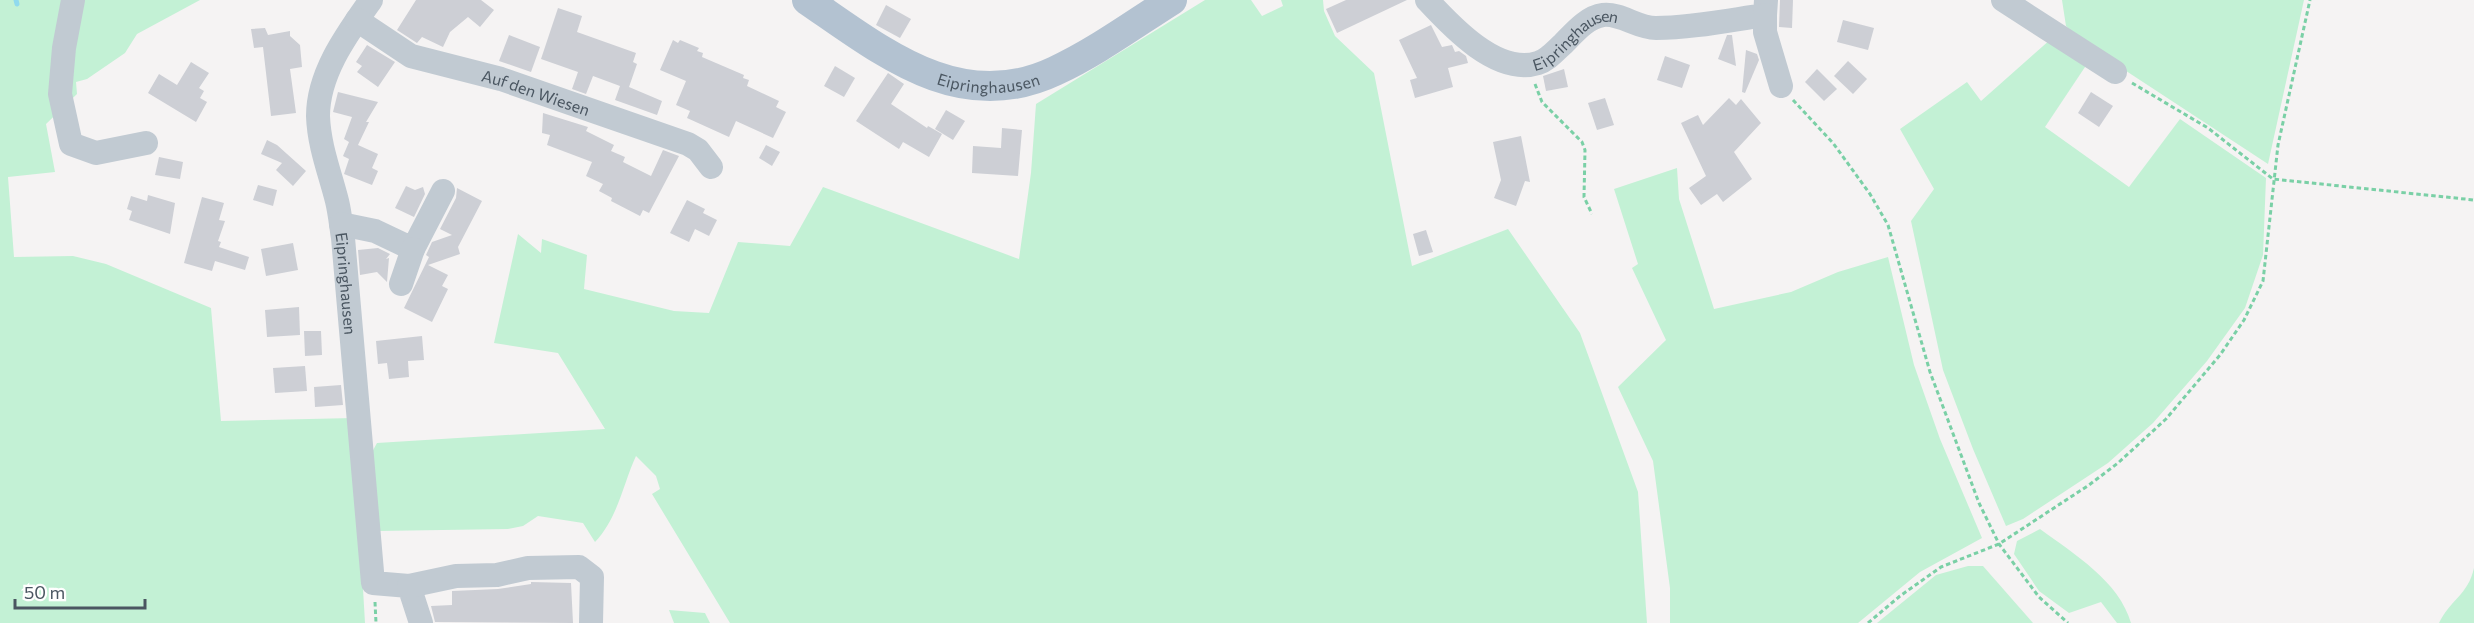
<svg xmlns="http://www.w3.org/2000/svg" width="2474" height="623" font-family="Commissioner,sans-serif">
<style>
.green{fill:#c3f1d5}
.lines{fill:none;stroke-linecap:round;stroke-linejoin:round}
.stream{stroke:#90daee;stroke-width:5}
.building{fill:#cdcfd5}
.path{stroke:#7ad0a6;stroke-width:3;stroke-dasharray:4.5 3;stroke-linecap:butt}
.minor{stroke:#c1cad2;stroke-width:24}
.major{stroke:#b3c2d1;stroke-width:30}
.labels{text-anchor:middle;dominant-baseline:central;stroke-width:4.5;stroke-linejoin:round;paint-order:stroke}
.street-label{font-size:16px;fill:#4a5661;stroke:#fff}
</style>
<rect width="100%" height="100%" fill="#f5f3f3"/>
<g class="green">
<path d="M0,0H200L137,34L125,53L87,79L76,82L77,94L46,124L55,172L8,177L14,257L73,256L106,264L211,308L221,421L353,418L365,623H0Z"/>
<path d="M1205,0H1251L1262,16L1283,6L1281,0H1323L1324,11L1335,36L1374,73L1412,266L1508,229L1580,333L1638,492L1647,623H730L652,494L660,489L656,476L636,456C623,484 618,518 595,542L583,523L538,516L523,526L508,529L377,531L371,454L377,443L605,429L558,353L494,343L518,234L541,253L542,239L587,255L584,289L674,311L709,313L738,242L790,246L823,187L1019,259L1031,173L1036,104Z"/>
<path d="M2062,0H2304L2268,164L2085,44L2066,26Z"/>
<path d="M2051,39L2089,61L2045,127L2129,187L2180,119L2266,178L2263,255L2245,308L2207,361L2153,423L2108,463L2023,519L2006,526L1973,449L1943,370L1911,221L1934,189L1900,129L1967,82L1981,101Z"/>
<path d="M1677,168L1679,199L1714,309L1791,292L1838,272L1888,257L1914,365L1940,439L1982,538L1920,572L1858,623H1670V588L1653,461L1618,387L1666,340L1632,268L1638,264L1614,189Z"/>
<path d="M2040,529C2074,554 2119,581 2131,623H2117L2101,602L2069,613L2039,591L2014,554L2017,541Z"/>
<path d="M1968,566H1983L2033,623H1877L1936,575Z"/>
<path d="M2474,568V623H2439C2450,600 2468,595 2474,568Z"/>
<path d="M669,610L705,613L710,623H674Z"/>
</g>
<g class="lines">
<path class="stream" d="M16,0L17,4"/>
</g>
<g class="building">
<path d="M416,0H481L494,10L480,27L468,17L450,32L443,47L422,37L417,43L397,30Z"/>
<path d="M1346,0H1407L1337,33L1326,9Z"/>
<path d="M1780,0H1793L1792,28L1779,27Z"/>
<path d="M886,5L911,19L900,38L876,25Z"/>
<path d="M558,8L582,16L577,32L636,53L633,62L637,64L629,87L662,101L657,115L615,100L620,86L593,76L586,94L572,89L578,72L541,59Z"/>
<path d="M1843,20L1874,28L1868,50L1837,42Z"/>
<path d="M1431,25L1442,47L1452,45L1455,52L1459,51L1466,56L1468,63L1448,68L1453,87L1415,98L1410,80L1417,78L1399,40Z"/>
<path d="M265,28L268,35L290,31V36L300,45L302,67L290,69L296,113L271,116L263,47L254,48L251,29Z"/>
<path d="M509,35L540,47L531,72L499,61Z"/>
<path d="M1727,35H1732L1736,66L1718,59Z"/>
<path d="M673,40L678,43L680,40L699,48L697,51L703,53L702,57L744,75L743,78L749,80L747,86L779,101L776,107L786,112L773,138L736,121L729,137L687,118L690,111L676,105L686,81L660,70Z"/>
<path d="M367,45L395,62L378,87L357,72L362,66L356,62Z"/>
<path d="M1746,50L1757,54L1759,60L1745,93L1742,92Z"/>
<path d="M1665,56L1690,65L1682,88L1657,80Z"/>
<path d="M1848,61L1867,79L1853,94L1834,76Z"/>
<path d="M191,62L209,73L199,88L204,91L200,98L207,102L196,122L148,93L159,74L177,85Z"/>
<path d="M835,66L855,78L844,97L824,86Z"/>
<path d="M1564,69L1568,87L1546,91L1543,76Z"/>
<path d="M1817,69L1837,89L1824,101L1805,82Z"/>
<path d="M888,73L904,84L891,104L927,128L928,126L942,134L929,157L903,142L899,149L856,121Z"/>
<path d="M338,92L378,102L366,122H369L358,145L378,154L372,168L378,171L372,185L344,174L349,159L343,156L349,142L344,139L352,117L333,112Z"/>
<path d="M2091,92L2113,106L2099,127L2078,113Z"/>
<path d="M1605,98L1614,125L1597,130L1588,103Z"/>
<path d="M1729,98L1736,105L1741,99L1761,123L1734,152L1752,179L1723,202L1717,194L1701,205L1689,188L1706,176L1681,123L1698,115L1703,125Z"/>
<path d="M946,110L965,121L953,140L935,129Z"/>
<path d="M543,113L588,127L586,131L614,145L611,151L625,157L623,162L651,176L663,150L679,156L649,213L643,210L640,216L611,201L612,198L599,191L603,184L586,176L592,162L547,145L550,135L542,133Z"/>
<path d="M1002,128L1022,130L1018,176L972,173L973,146L1001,148Z"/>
<path d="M1521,136L1530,182L1525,181L1516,206L1494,198L1501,180L1493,142Z"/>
<path d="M267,140L277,145L306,171L293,186L276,170L282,163L261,154Z"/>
<path d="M766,145L780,152L772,166L759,158Z"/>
<path d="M159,157L183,162L180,179L155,175Z"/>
<path d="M258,185L277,190L273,206L253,200Z"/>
<path d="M406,186L415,190L423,187L425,194L414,217L395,208Z"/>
<path d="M457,188L482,201L458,247L460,254L428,265L448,275L442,286L448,289L432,322L404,308L429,257L426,255L432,242L452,235L440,229L456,198Z"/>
<path d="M148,195L175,203L170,234L129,220L132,211L127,209L131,196L147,201Z"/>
<path d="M202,197L224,203L219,220L225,221L218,241L221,242L219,247L249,257L245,270L215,261L212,271L184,263Z"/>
<path d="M687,200L705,209L703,213L717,220L709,236L695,229L689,242L670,233Z"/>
<path d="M1426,230L1433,252L1419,256L1413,234Z"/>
<path d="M293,243L298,270L266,276L261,249Z"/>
<path d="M378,248L390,254L386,259L389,258L387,282L377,272L360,275L358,250Z"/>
<path d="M299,307L300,335L267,337L265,310Z"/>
<path d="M304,331H321L322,355L305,356Z"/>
<path d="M422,336L424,360L408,361L409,377L389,379L387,363L378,364L376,341Z"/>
<path d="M305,366L307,391L275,393L273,368Z"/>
<path d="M341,385L343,405L315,407L314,387Z"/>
<path d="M531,582L571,583L573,623L435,622L431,606L452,605V591L498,589L531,584Z"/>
</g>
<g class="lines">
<g class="path">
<path d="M2132,83L2208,128L2273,179L2474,200"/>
<path d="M1535,84L1542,102L1582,142L1585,150L1584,197L1592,214"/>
<path d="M1793,100L1833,143L1870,194L1888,225L1930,372L1979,503L1999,544L2039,597L2068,623"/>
<path d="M375,602L376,623"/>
<path d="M1868,623L1900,596L1941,567L1999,544L2089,485L2118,463L2166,419L2220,355L2244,320L2263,281L2278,145L2310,0"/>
</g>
<g class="minor">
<path d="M73,0L64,48L60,94L71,144L96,153L146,143"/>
<path id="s1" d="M371,0C347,34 318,73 318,116C319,146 330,173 337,201C340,213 341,226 343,238L373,583L409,586L421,623"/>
<path id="s2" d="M1427,0C1451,26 1497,76 1538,63C1548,60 1555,51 1563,44C1574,33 1587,17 1603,15C1621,13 1637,28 1656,28C1692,28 1730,20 1765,15L1766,0"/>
<path d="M2003,0L2115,72"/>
<path d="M1765,15V32L1781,86"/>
<path id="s3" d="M357,20L411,56L501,79L688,144L698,150L711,167"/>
<path d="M341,224L375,231L413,249L443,191"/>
<path d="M401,284L413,249"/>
<path d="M409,586L456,576L497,575L528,568L579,567L592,577L591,623"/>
</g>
<path class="major" id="s4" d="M807,0C883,52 960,116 1055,71C1096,52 1134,24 1172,0"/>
</g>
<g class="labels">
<g class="street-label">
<text stroke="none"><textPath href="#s2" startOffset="180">Eipringhausen</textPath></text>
<text stroke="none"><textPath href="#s4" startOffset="204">Eipringhausen</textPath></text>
<text stroke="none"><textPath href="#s3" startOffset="195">Auf den Wiesen</textPath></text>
<text stroke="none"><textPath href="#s1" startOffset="300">Eipringhausen</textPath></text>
</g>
</g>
<path d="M15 599v9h130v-9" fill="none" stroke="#4a5661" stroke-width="3"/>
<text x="24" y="599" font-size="18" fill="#4a5661" stroke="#ffffff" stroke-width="4.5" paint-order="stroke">50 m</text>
</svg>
